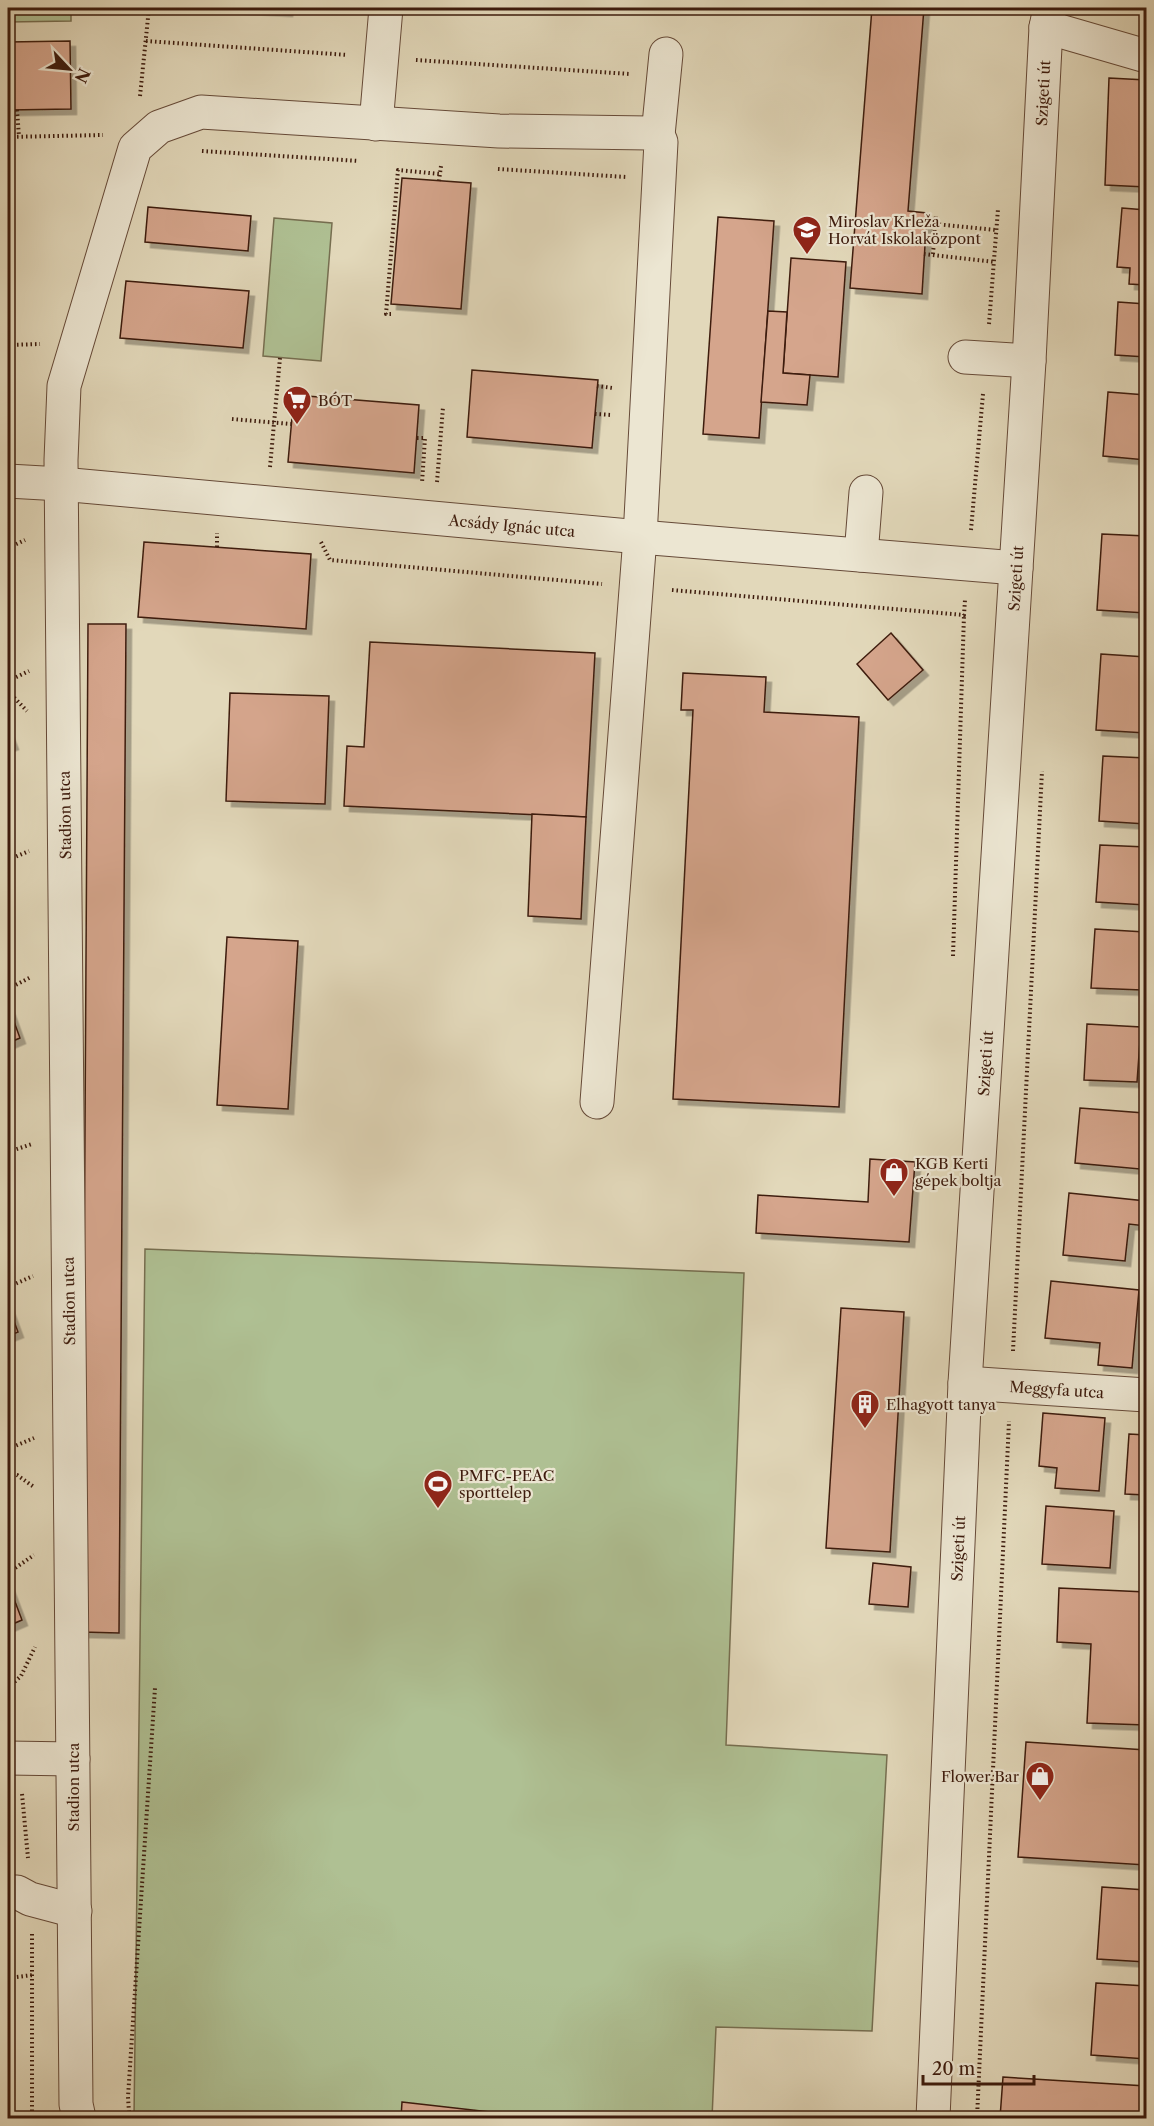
<svg xmlns="http://www.w3.org/2000/svg" width="1154" height="2126" font-family="'Libre Caslon Text',serif">
<style>
.green{fill:#afc093;stroke:#766e50;stroke-width:1.5}
.building{fill:#d5a58c;stroke:#3d1b0d;stroke-width:1.5;filter:url(#shadow)}
.lines{fill:none;stroke-linecap:round;stroke-linejoin:round}
.minor-casing{stroke:#664a38;stroke-width:35}
.path{stroke:#3d1b0d;stroke-width:4;stroke-dasharray:1.5 3;stroke-linecap:butt}
.minor{stroke:#ece6d2;stroke-width:33}
.labels{text-anchor:middle;dominant-baseline:central;stroke-width:4.5;stroke-linejoin:round;paint-order:stroke}
.street-label{font-size:15px;fill:#3d1b0d;stroke:#ece6d2}
.poi-label{font-size:15px;fill:#3d1b0d;stroke:#ece6d2;text-anchor:start}
</style>
<defs>
<filter id="shadow"><feDropShadow dx="5.5" dy="5.5" stdDeviation="0" flood-color="#0004"/></filter>
</defs>
<rect width="100%" height="100%" fill="#e2d8ba"/>
<filter id="stains"><feTurbulence type="fractalNoise" baseFrequency=".00333" numOctaves="4"/><feColorMatrix values="0 0 0 0 .2 0 0 0 0 .09 0 0 0 0 .02 0 0 0 .5 -.17"/></filter>
<radialGradient id="worn" r=".72"><stop offset=".6" stop-color="#630" stop-opacity="0"/><stop offset="1" stop-color="#630" stop-opacity=".3"/></radialGradient>
<g class="green">
<path d="M8,8H71V21L8,22Z"/>
<path d="M274,218L332,223L321,361L263,356Z"/>
<path d="M145,1249L744,1273L726,1745L887,1755L872,2031L716,2027L712,2118H134Z"/>
</g>
<g class="building">
<path d="M232,8H287V11Z"/>
<path d="M872,8H924L908,211L927,213L922,294L850,288Z"/>
<path d="M70,41L71,109L8,110V42Z"/>
<path d="M1109,78L1146,80V187L1105,185Z"/>
<path d="M402,178L471,183L461,309L391,304Z"/>
<path d="M148,207L251,216L248,251L145,242Z"/>
<path d="M1122,208L1146,210V285L1129,284L1130,268L1117,267Z"/>
<path d="M718,217L774,221L759,438L703,434Z"/>
<path d="M791,258L846,262L838,377L783,373Z"/>
<path d="M126,281L249,291L243,348L120,338Z"/>
<path d="M1118,302L1146,304V357L1115,355Z"/>
<path d="M768,311L787,312L783,373L810,375L807,405L761,402Z"/>
<path d="M472,370L598,380L592,448L467,437Z"/>
<path d="M1108,392L1146,395V460L1103,456Z"/>
<path d="M294,395L419,405L414,473L288,462Z"/>
<path d="M1102,534L1146,536V613L1097,610Z"/>
<path d="M144,542L311,554L306,629L138,617Z"/>
<path d="M88,624H126L119,1633L82,1632Z"/>
<path d="M891,633L923,670L888,700L857,664Z"/>
<path d="M370,642L595,653L586,817L344,806L347,746L364,747Z"/>
<path d="M1101,654L1146,657V733L1096,730Z"/>
<path d="M683,673L766,677L764,712L859,717L839,1107L673,1099L693,710H681Z"/>
<path d="M230,693L329,696L325,804L226,801Z"/>
<path d="M8,731L13,744L8,746Z"/>
<path d="M1103,756L1146,758V824L1099,821Z"/>
<path d="M532,814L586,817L581,919L528,916Z"/>
<path d="M1100,845L1146,847V905L1096,902Z"/>
<path d="M1095,929L1145,932L1142,990L1091,988Z"/>
<path d="M227,937L298,941L288,1109L217,1105Z"/>
<path d="M8,1005L20,1038L8,1043Z"/>
<path d="M1087,1024L1141,1027L1137,1082L1084,1080Z"/>
<path d="M1080,1108L1144,1113L1140,1169L1075,1163Z"/>
<path d="M870,1159L915,1162L909,1242L756,1233L758,1195L868,1202Z"/>
<path d="M1069,1193L1146,1201V1226L1129,1224L1125,1261L1063,1255Z"/>
<path d="M1051,1281L1139,1290L1132,1368L1098,1365L1100,1343L1045,1338Z"/>
<path d="M8,1305L18,1332L8,1336Z"/>
<path d="M841,1308L904,1312L890,1552L826,1548Z"/>
<path d="M1043,1413L1105,1418L1099,1491L1055,1488L1057,1468L1039,1466Z"/>
<path d="M1129,1434L1146,1435V1495L1125,1494Z"/>
<path d="M1046,1506L1114,1511L1110,1568L1042,1564Z"/>
<path d="M873,1563L911,1567L908,1607L869,1604Z"/>
<path d="M8,1583L22,1620L8,1626Z"/>
<path d="M1059,1588L1146,1592V1725L1087,1723L1091,1644L1057,1642Z"/>
<path d="M1026,1742L1146,1750V1865L1018,1857Z"/>
<path d="M1102,1887L1146,1890V1962L1097,1959Z"/>
<path d="M1096,1983L1146,1986V2059L1091,2055Z"/>
<path d="M1003,2077L1146,2086V2118H1000Z"/>
<path d="M402,2102L542,2118H401Z"/>
</g>
<g class="lines">
<g class="minor-casing">
<g id="minor">
<path d="M1046,27L1146,56"/>
<path d="M376,124L386,8"/>
<path d="M658,135L666,54"/>
<path d="M965,357L1029,361"/>
<path id="s1" d="M8,481L61,484L640,537L1016,568"/>
<path d="M861,555L866,492"/>
<path id="s2" d="M965,1383L1146,1395"/>
<path d="M8,1758L73,1759"/>
<path d="M8,1892H17L30,1899L75,1911"/>
<path d="M79,2118L76,2104L61,460L64,386L135,148L159,127L201,112L499,131L649,133L658,135L661,142L640,537L597,1102"/>
<path id="s3" d="M933,2118L965,1383L1029,361L1046,27L1050,8"/>
</g>
</g>
<g class="path">
<path d="M146,41L348,55"/>
<path d="M416,60L630,74"/>
<path d="M140,96L149,8"/>
<path d="M17,110L19,137"/>
<path d="M8,137L103,135"/>
<path d="M202,151L359,161"/>
<path d="M498,169L626,177"/>
<path d="M439,181L441,166"/>
<path d="M935,224L996,230"/>
<path d="M924,254L995,262"/>
<path d="M933,254L936,214"/>
<path d="M391,314H386L398,170L440,174"/>
<path d="M989,324L998,209"/>
<path d="M8,345L40,344"/>
<path d="M597,386L613,388"/>
<path d="M595,414L612,415"/>
<path d="M232,419L291,424"/>
<path d="M417,438H425L422,483"/>
<path d="M270,467L280,358"/>
<path d="M437,482L443,407"/>
<path d="M971,530L983,394"/>
<path d="M321,542L330,560L602,584"/>
<path d="M217,547V533"/>
<path d="M8,548L25,540"/>
<path d="M672,590L964,615L965,600"/>
<path d="M8,681L29,671"/>
<path d="M8,691L27,711"/>
<path d="M8,860L29,851"/>
<path d="M953,956L964,615"/>
<path d="M8,989L31,977"/>
<path d="M8,1152L32,1144"/>
<path d="M8,1287L33,1276"/>
<path d="M1013,1351L1042,771"/>
<path d="M8,1449L34,1438"/>
<path d="M8,1473L17,1475L34,1487"/>
<path d="M8,1573L34,1555"/>
<path d="M8,1688L21,1676L35,1647"/>
<path d="M22,1794L28,1858"/>
<path d="M32,1934V2118"/>
<path d="M8,1978L33,1975"/>
<path d="M129,2112L128,2097L155,1688"/>
<path d="M977,2118L1009,1421"/>
</g>
<use href="#minor" class="minor"/>
</g>
<defs>
<g id="school-pin" transform="scale(1.5)"><path d="M0 17L-7.5 6A9.5 9.5 0 1 1 7.5 6Z" fill="#8f2418" stroke="#ece6d2"/><path d="M0-5L7-2L0 1L-7-2ZM-4 1L0 2.5L4 1V4Q0 6-4 4Z" fill="#fff"/></g>
<g id="supermarket-pin" transform="scale(1.5)"><path d="M0 17L-7.5 6A9.5 9.5 0 1 1 7.5 6Z" fill="#8f2418" stroke="#ece6d2"/><path d="M-6-5.5h2.5l.6 2H6L4.5 2H-2.5L-4.4-4H-6ZM-1.5 3.2a1.3 1.3 0 1 0 .1 0ZM3 3.2a1.3 1.3 0 1 0 .1 0Z" fill="#fff"/></g>
<g id="shop-pin" transform="scale(1.5)"><path d="M0 17L-7.5 6A9.5 9.5 0 1 1 7.5 6Z" fill="#8f2418" stroke="#ece6d2"/><path d="M-5-2.5h2.3a2.7 3.5 0 0 1 5.4 0H5L5.5 6h-11ZM-1.5-2.5h3a1.5 2.3 0 0 0-3 0Z" fill="#fff"/></g>
<g id="building-pin" transform="scale(1.5)"><path d="M0 17L-7.5 6A9.5 9.5 0 1 1 7.5 6Z" fill="#8f2418" stroke="#ece6d2"/><path d="M-4-6H4V6H1V3H-1V6H-4ZM-2.5-4.3h1.7v1.8h-1.7ZM.8-4.3h1.7v1.8H.8ZM-2.5-1h1.7V.8h-1.7ZM.8-1h1.7V.8H.8Z" fill="#fff"/></g>
<g id="stadium-pin" transform="scale(1.5)"><path d="M0 17L-7.5 6A9.5 9.5 0 1 1 7.5 6Z" fill="#8f2418" stroke="#ece6d2"/><path d="M0-5a6.5 5 0 1 0 0 10a6.5 5 0 1 0 0-10ZM-3.5-1.8h7v3.6h-7Z" fill="#fff"/></g>
</defs>
<g fill-rule="evenodd">
<use href="#school-pin" x="807" y="230"/>
<use href="#supermarket-pin" x="297" y="400"/>
<use href="#shop-pin" x="894" y="1172"/>
<use href="#building-pin" x="865" y="1404"/>
<use href="#stadium-pin" x="438" y="1484"/>
<use href="#shop-pin" x="1040" y="1776"/>
</g>
<g class="labels">
<g class="street-label">
<text stroke="none"><textPath href="#s3" startOffset="2028">Szigeti út</textPath></text>
<text stroke="none"><textPath href="#s1" startOffset="506">Acsády Ignác utca</textPath></text>
<text stroke="none"><textPath href="#s3" startOffset="1542">Szigeti út</textPath></text>
<text transform="translate(65 815) rotate(-91)">Stadion utca</text>
<text stroke="none"><textPath href="#s3" startOffset="1056">Szigeti út</textPath></text>
<text transform="translate(69 1301) rotate(-91)">Stadion utca</text>
<text stroke="none"><textPath href="#s2" startOffset="92">Meggyfa utca</textPath></text>
<text stroke="none"><textPath href="#s3" startOffset="570">Szigeti út</textPath></text>
<text transform="translate(73 1787) rotate(-90)">Stadion utca</text>
</g>
<g class="poi-label">
<text x="828" y="221">Miroslav Krleža<tspan x="828" dy="17">Horvát Iskolaközpont</tspan></text>
<text x="318" y="400">BÓT</text>
<text x="915" y="1163">KGB Kerti<tspan x="915" dy="17">gépek boltja</tspan></text>
<text x="886" y="1404">Elhagyott tanya</text>
<text x="459" y="1475">PMFC-PEAC<tspan x="459" dy="17">sporttelep</tspan></text>
<text x="1019" y="1776" text-anchor="end">Flower Bar</text>
</g>
</g>
<rect width="1154" height="2126" fill="none" stroke="#e2d8ba" stroke-width="30"/>
<rect x="9" y="9" width="1136" height="2108" fill="none" stroke="#3d1b0d" stroke-width="3"/>
<rect x="15" y="15" width="1124" height="2096" fill="none" stroke="#3d1b0d" stroke-width="1.5"/>
<g transform="translate(69 69) rotate(116)" stroke="#ece6d2" stroke-width="4.5" paint-order="stroke">
<path d="M0-4.5L10 22L0 15L-10 22Z" fill="#3d1b0d"/>
<text y="-9" font-size="16" font-weight="bold" text-anchor="middle" fill="#3d1b0d">N</text>
</g>
<path d="M923 2075v9h111v-9" fill="none" stroke="#3d1b0d" stroke-width="3"/>
<text x="932" y="2075" font-size="18" fill="#3d1b0d" stroke="#ece6d2" stroke-width="4.5" paint-order="stroke">20 m</text>
<rect width="100%" height="100%" filter="url(#stains)"/>
<rect width="100%" height="100%" fill="url(#worn)"/>
</svg>
